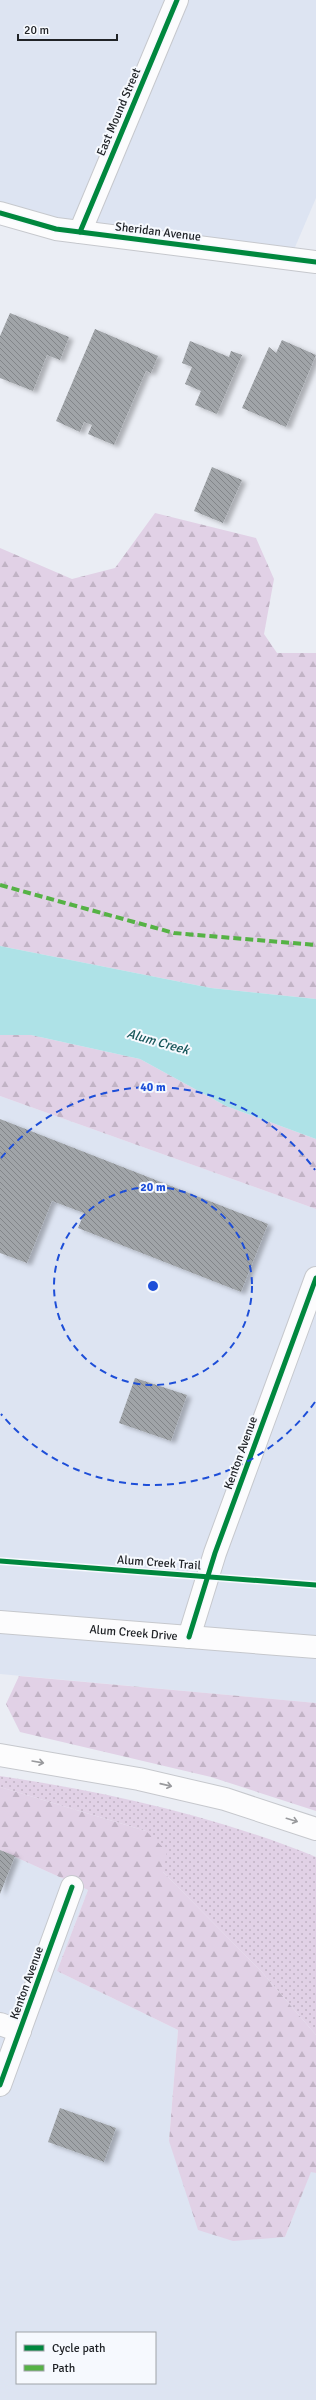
<svg xmlns="http://www.w3.org/2000/svg" width="316" height="2400" font-family="Signika,sans-serif">
<style>
.built{fill:#dde4f2;fill-rule:evenodd}
.green{fill:url(#green-dots)}
.forest{fill:url(#forest-firs)}
.water{fill:#aee2e7}
.building{fill:url(#building-back-hatch);filter:url(#shadow)}
.lines{fill:none;stroke-linecap:round;stroke-linejoin:round}
.minor-casing{stroke:#c6c8cd;stroke-width:24}
.major-casing{stroke:#c6c8cd;stroke-width:24}
.highway-casing{stroke:#c6c8cd;stroke-width:24}
.minor{stroke:#fcfcfd;stroke-width:22}
.major{stroke:#fcfcfd;stroke-width:22}
.highway{stroke:#fcfcfd;stroke-width:22}
.quiet{stroke:#55b245;stroke-width:4;stroke-dasharray:8 4;stroke-linecap:butt}
.cycleway-casing{stroke:#f6f9fe;stroke-width:8}
.cycleway{stroke:#00873e;stroke-width:5}
.oneway{stroke:#999a9d}
.ring{fill:none;stroke:#1d4ed8;stroke-width:2;stroke-dasharray:7 5}
.labels{text-anchor:middle;dominant-baseline:central;stroke-width:4;stroke-linejoin:round;paint-order:stroke}
.street-label{font-size:12px;fill:#202327;stroke:#f6f9fe}
.water-label{font-size:13px;font-style:italic;fill:#165559;stroke:#f6f9fe}
.centre{fill:#1d4ed8;stroke:#f6f9fe;stroke-width:2}
.ring-label{font-size:12px;text-anchor:middle;font-weight:bold;fill:#1d4ed8;stroke:#f6f9fe;stroke-width:4;stroke-linejoin:round;paint-order:stroke}
</style>
<defs>
<pattern id="green-dots" width="8" height="8" patternUnits="userSpaceOnUse"><rect width="8" height="8" fill="#e1d1e6"/><path d="M2 2h.1M6 6h.1" fill="none" stroke="#c1b3c5" stroke-width="1.8" stroke-linecap="round"/></pattern>
<pattern id="forest-firs" width="22" height="20" patternUnits="userSpaceOnUse"><rect width="22" height="20" fill="#e1d1e6"/><path d="M5 1l3.5 6h-7zM16 11l3.5 6h-7z" fill="#c1b3c5"/></pattern>
<pattern id="building-back-hatch" width="6" height="6" patternUnits="userSpaceOnUse"><rect width="6" height="6" fill="#a0a4a8"/><path d="M-1 5l2 2M0 0l6 6M5-1l2 2" fill="none" stroke="#828589"/></pattern>
<filter id="shadow"><feDropShadow dx="4.5" dy="2.5" stdDeviation="2" flood-color="#0004"/></filter>
</defs>
<rect width="100%" height="100%" fill="#eaedf4"/>
<g class="built">
<path d="M0,0H316V198L290,259L0,213Z"/>
<path d="M0,1096L316,1209V1703L0,1674Z"/>
<path d="M0,1850L88,1890L57,1971L178,2030L169,2141L285,2237L311,2171L316,2173V2400H0ZM17,2333H155V2383H17Z"/>
</g>
<path class="green" d="M0,1776C107,1792 216,1816 316,1857V2035L261,1971L163,1872L146,1831L0,1787Z"/>
<g class="forest">
<path d="M155,513L256,538L274,579L264,634L277,653H316V999L211,988L0,946V548L72,579L115,568Z"/>
<path d="M0,1035H31L140,1059L226,1106L316,1139V1209L0,1096Z"/>
<path d="M19,1676L316,1703V1811L211,1777L20,1732L6,1704Z"/>
<path d="M0,1787L146,1831L167,1851L163,1872L261,1971L316,2035V2173L311,2172L285,2237L233,2241L198,2230L169,2141L178,2030L57,1971L88,1890L0,1850Z"/>
</g>
<path class="water" d="M0,946L211,988L316,999V1139L226,1106L140,1059L31,1035H0Z"/>
<g class="building">
<path d="M10,313L69,337L60,360L47,355L33,391L0,378V336Z"/>
<path d="M95,329L158,356L151,373L146,371L114,445L88,434L92,425L84,422L80,432L56,421Z"/>
<path d="M282,340L316,355L286,427L242,408L269,347L276,353Z"/>
<path d="M190,341L229,357L231,351L242,355L217,414L195,405L201,391L185,384L192,367L182,363Z"/>
<path d="M212,467L242,480L223,523L194,511Z"/>
<path d="M0,1119L268,1224L241,1292L78,1228L84,1213L52,1201L27,1263L0,1253Z"/>
<path d="M135,1378L187,1395L171,1441L119,1423Z"/>
<path d="M0,1850L15,1856L0,1894Z"/>
<path d="M60,2108L116,2128L104,2162L48,2142Z"/>
</g>
<g class="lines">
<g class="minor-casing">
<g id="minor">
<path d="M0,213L56,229L316,262"/>
<path d="M80,232L177,0"/>
<path d="M189,1637L215,1553L316,1278"/>
<path d="M0,2024L20,2031"/>
<path d="M0,2085L72,1887"/>
</g>
</g>
<g class="major-casing">
<g id="major">
<path id="s1" d="M0,1622L316,1647"/>
</g>
</g>
<g class="highway-casing">
<path id="highway" d="M0,1755L139,1779L225,1799L316,1829"/>
</g>
<use href="#minor" class="minor"/>
<use href="#major" class="major"/>
<use href="#highway" class="highway"/>
<path class="quiet" d="M0,885L174,933L316,945"/>
<g class="cycleway-casing">
<g id="cycleway">
<path d="M0,213L56,229L316,262"/>
<path d="M80,232L177,0"/>
<path d="M0,1561L316,1585"/>
<path d="M189,1637L215,1553L316,1278"/>
<path d="M0,2085L72,1887"/>
</g>
</g>
<use href="#cycleway" class="cycleway"/>
</g>
<defs><path id="oneway-shaft" d="M-6 0H5M1.5-3L5.5 0L1.5 3" fill="none" stroke-width="1.6" stroke-linecap="round" stroke-linejoin="round"/></defs>
<g class="oneway">
<use href="#oneway-shaft" transform="translate(38 1762) rotate(10)"/>
<use href="#oneway-shaft" transform="translate(166 1785) rotate(13)"/>
<use href="#oneway-shaft" transform="translate(292 1820) rotate(17)"/>
</g>
<g class="ring">
<circle cx="153" cy="1286" r="99"/>
<path d="M315 1402A199 199 0 0 1 1 1414M1 1158A199 199 0 0 1 315 1170"/>
</g>
<g class="labels">
<g class="street-label">
<text transform="translate(119 112) rotate(-67)">East Mound Street</text>
<text transform="translate(158 232) rotate(7)">Sheridan Avenue</text>
<text transform="translate(241 1453) rotate(-70)">Kenton Avenue</text>
<text transform="translate(159 1563) rotate(4)">Alum Creek Trail</text>
<text stroke="none"><textPath href="#s1" startOffset="134">Alum Creek Drive</textPath></text>
<text transform="translate(27 1983) rotate(-70)">Kenton Avenue</text>
</g>
<g class="water-label">
<text transform="translate(158 1042) rotate(16)">Alum Creek</text>
</g>
</g>
<circle cx="153" cy="1286" r="6" class="centre"/>
<g class="ring-label">
<text x="153" y="1091">40 m</text>
<text x="153" y="1191">20 m</text>
</g>
<rect x="16" y="2332" width="140" height="52" fill="#f6f9fe" stroke="#a0a3a8"/>
<rect x="24" y="2345" width="20" height="6" fill="#00873e" stroke="#a0a3a8"/>
<text x="52" y="2352" font-size="12" fill="#202327">Cycle path</text>
<rect x="24" y="2365" width="20" height="6" fill="#55b245" stroke="#a0a3a8"/>
<text x="52" y="2372" font-size="12" fill="#202327">Path</text>
<path d="M18 34v6h99v-6" fill="none" stroke="#202327" stroke-width="2"/>
<text x="24" y="34" font-size="12" fill="#202327" stroke="#f6f9fe" stroke-width="3" paint-order="stroke">20 m</text>
</svg>
